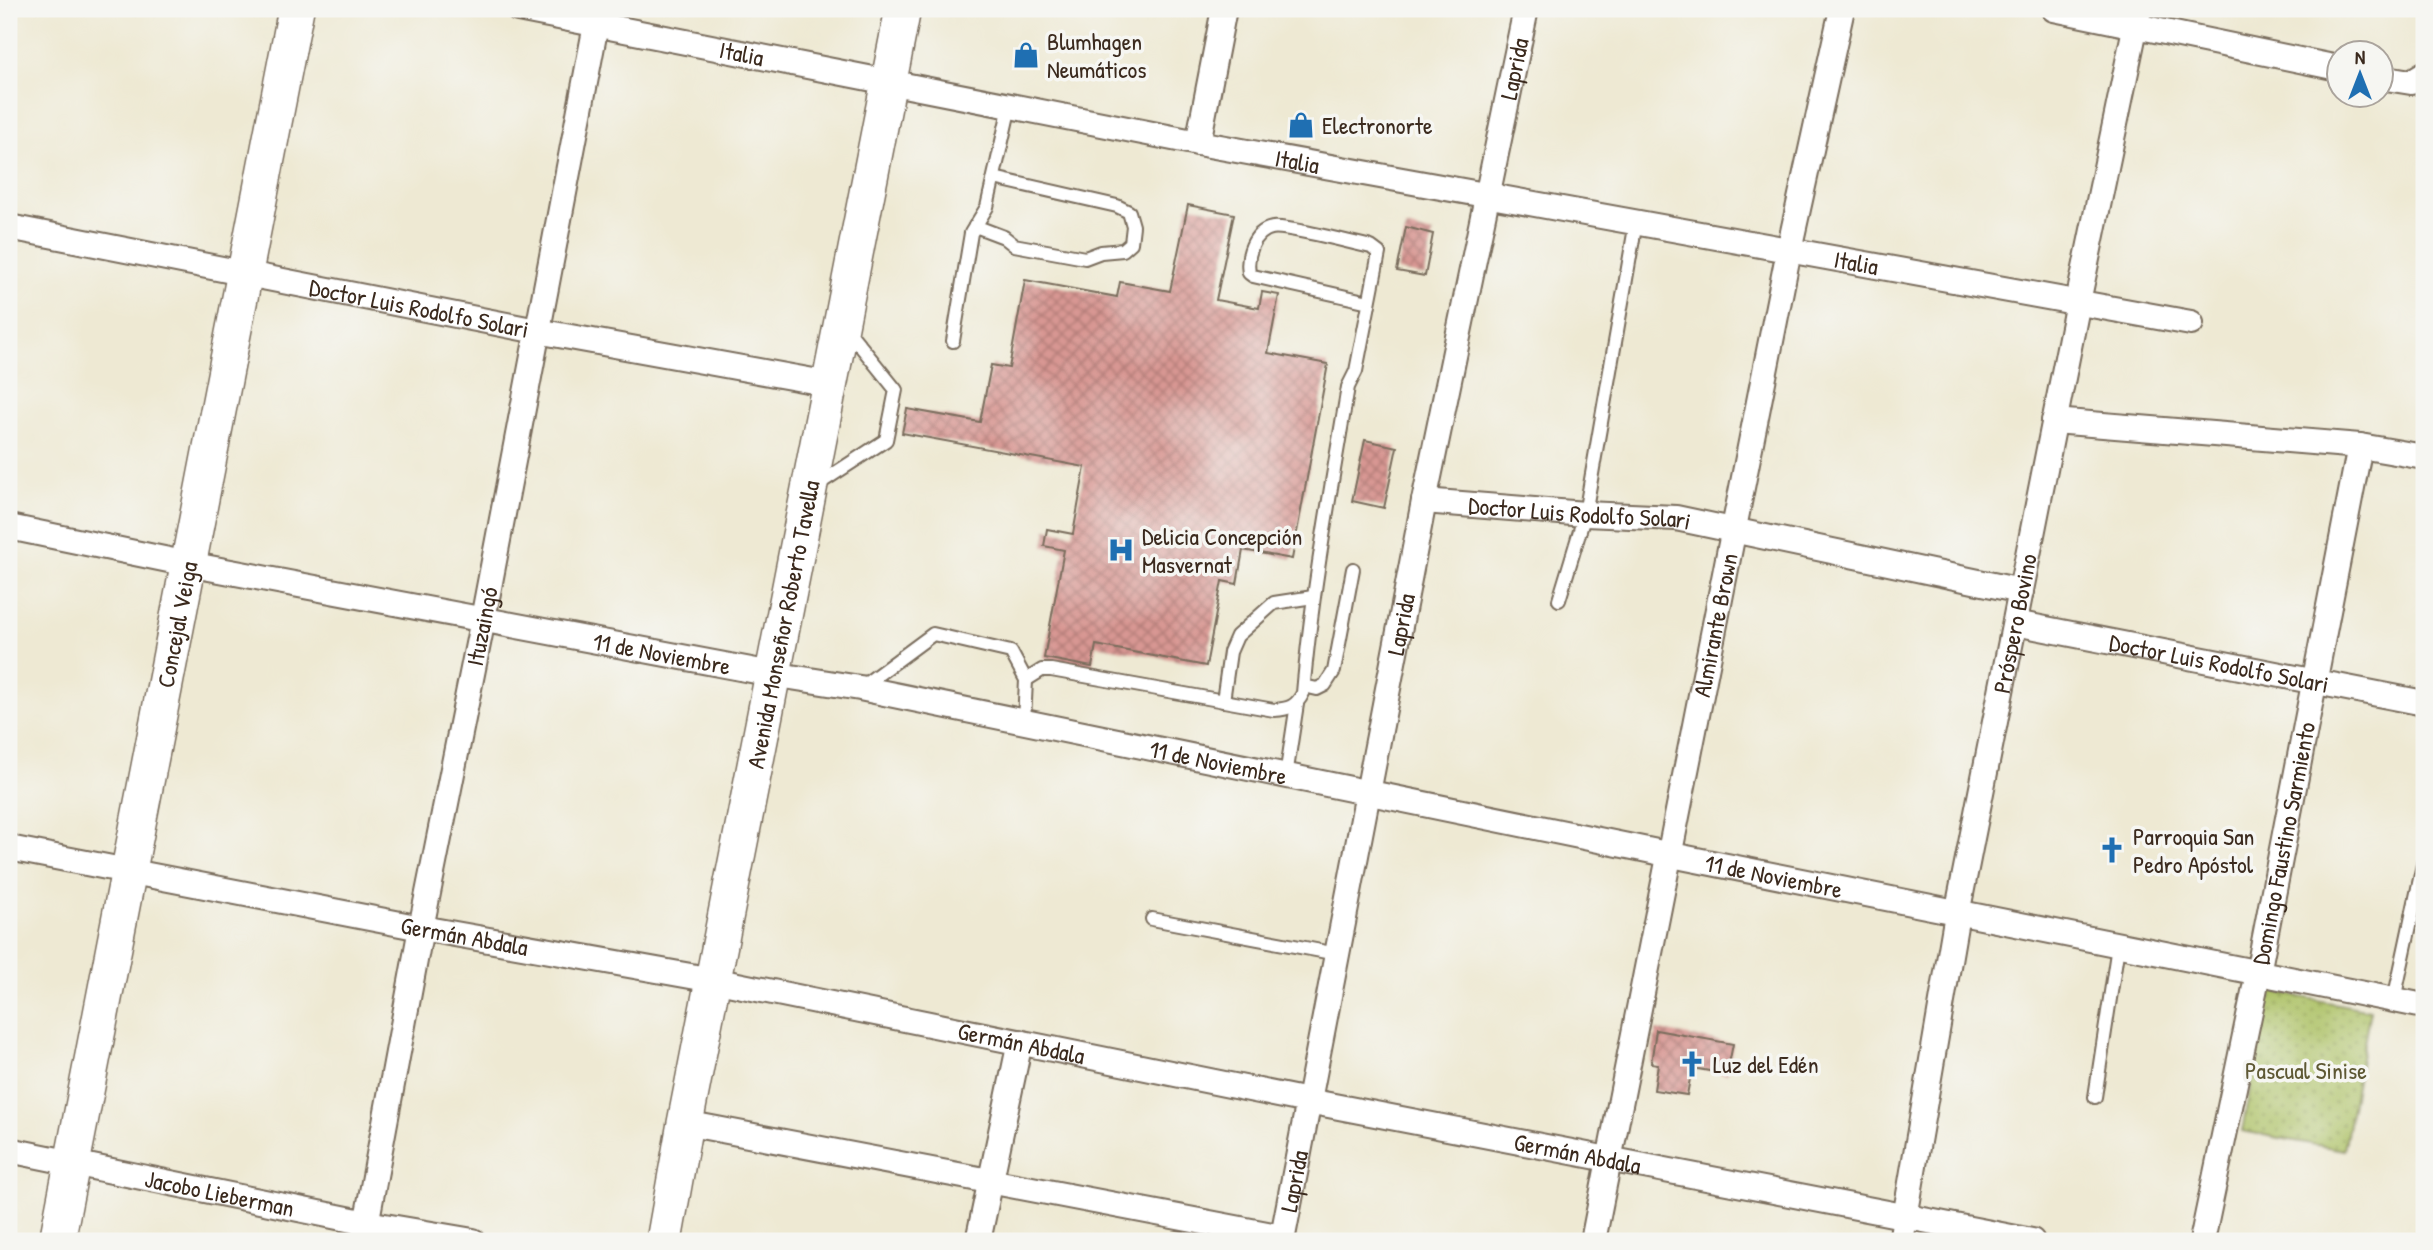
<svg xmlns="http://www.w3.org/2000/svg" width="2433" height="1250" font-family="'Patrick Hand',sans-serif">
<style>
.grass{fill:url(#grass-dots);stroke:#747642;stroke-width:2}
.building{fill:url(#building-cross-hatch)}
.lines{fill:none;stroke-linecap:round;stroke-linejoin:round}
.lane-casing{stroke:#7a6d5d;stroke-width:16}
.street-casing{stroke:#7a6d5d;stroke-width:28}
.secondary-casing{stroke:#7a6d5d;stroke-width:38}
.lane{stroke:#fff;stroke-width:12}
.street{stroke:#fff;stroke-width:24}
.secondary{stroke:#fff;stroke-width:35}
.labels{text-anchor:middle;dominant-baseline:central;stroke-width:7;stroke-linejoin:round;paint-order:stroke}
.poi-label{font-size:24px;fill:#3b2a1e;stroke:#f6f6f2;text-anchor:start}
.street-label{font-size:24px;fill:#3b2a1e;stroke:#f6f6f2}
.park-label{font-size:24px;fill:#5e5834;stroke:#f6f6f2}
</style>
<defs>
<pattern id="grass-dots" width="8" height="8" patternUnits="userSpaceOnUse" patternTransform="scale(1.75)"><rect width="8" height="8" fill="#aec267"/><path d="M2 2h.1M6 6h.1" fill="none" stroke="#8f9e54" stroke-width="1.8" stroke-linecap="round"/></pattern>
<pattern id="building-cross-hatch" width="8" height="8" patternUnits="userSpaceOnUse" patternTransform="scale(1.75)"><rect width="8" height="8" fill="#d89793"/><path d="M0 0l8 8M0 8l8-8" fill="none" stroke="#b07b77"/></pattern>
</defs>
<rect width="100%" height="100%" fill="#f6f6f2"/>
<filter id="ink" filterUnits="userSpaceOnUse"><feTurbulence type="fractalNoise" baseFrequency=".0143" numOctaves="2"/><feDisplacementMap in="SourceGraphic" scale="14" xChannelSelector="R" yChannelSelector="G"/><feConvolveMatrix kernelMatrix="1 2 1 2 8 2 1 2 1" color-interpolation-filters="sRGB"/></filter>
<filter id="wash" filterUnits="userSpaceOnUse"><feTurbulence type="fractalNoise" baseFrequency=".00686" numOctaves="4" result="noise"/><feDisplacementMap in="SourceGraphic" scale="28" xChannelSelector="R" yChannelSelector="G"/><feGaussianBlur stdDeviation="1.57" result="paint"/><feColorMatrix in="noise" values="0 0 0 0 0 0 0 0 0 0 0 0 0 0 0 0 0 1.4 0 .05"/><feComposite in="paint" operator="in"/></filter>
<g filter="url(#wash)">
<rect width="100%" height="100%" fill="#eee9d3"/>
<path class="grass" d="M2269,991L2370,1010L2344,1150L2242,1131Z"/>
<g id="blocks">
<g class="building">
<path d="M1188,205L1234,214L1216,300L1259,308L1262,292L1279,295L1268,353L1328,364L1292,559L1243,550L1237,584L1222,581L1206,666L1096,645L1092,667L1044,658L1064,550L1044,546L1047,529L1073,534L1085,467L902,433L907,409L980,422L991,365L1009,368L1025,280L1117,297L1120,282L1170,291Z"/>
<path d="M1406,227L1433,234L1425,276L1397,271Z"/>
<path d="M1365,440L1397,447L1384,508L1352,501Z"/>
<path d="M1656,1030L1733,1044L1727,1074L1692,1068L1687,1095L1654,1090L1658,1064L1651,1063Z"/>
</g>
</g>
</g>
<g filter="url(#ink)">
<use href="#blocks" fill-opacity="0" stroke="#7a6d5d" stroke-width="2"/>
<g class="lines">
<g class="lane-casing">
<g id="lane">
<path d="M975,226L1004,237L1014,245L1085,258L1101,252L1123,250L1131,243L1133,226L1129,212L1117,206L994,178"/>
<path d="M953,341L971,233L987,207L1010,106"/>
<path d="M817,485L886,440L896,390L846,328"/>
<path d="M1559,600L1585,514L1636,222"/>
<path d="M1026,680L1042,670H1051L1274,710C1289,709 1296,707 1303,693C1312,590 1331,489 1348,387L1356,371L1379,253L1371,247C1353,243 1284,225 1272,228C1253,232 1246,256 1249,273L1253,276L1369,302"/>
<path d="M1304,686L1317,689L1325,685L1334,671L1353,569"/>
<path d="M860,688L933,634L1011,652L1026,680L1024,722"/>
<path d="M1223,701L1230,652L1237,636L1274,603L1313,597"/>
<path d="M1286,776L1297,704"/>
<path d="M1152,919L1337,954"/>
<path d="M2394,1000L2424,860"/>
<path d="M2095,1097L2118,946"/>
</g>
</g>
<g class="street-casing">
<g id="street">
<path id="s1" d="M518,9L1198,143L2191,323"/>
<path d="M2054,9L2338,68"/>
<path d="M2380,77L2411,82L2424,74"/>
<path d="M1198,143L1224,9"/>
<path id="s2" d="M9,227L537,331L830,384"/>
<path d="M2054,421L2360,446L2424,457"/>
<path id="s3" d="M1424,501L1585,514L1676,518L2021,591"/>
<path id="s4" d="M9,527L188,564L772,674L860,688C1381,796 1902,903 2424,1006"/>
<path id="s5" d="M2015,623L2424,703"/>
<path id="s6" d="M9,848L421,928L713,980L1308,1101L2032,1241"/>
<path d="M685,1123L1283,1237"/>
<path id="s7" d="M9,1150L367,1223L473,1241"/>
<path id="s8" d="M363,1241L421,928L483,619L599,9"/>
<path d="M978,1241L1020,1042"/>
<path id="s9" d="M1282,1241L1424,501L1526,9"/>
<path id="s10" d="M1593,1241L1789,250L1842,9"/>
<path id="s11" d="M1901,1241L1957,914L2078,302L2139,9"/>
<path id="s12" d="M2202,1241L2258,973L2360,446"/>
</g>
</g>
<g class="secondary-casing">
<g id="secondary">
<path id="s13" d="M57,1241L296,9"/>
<path id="s14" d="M664,1241L685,1123L903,9"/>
</g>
</g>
<use href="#lane" class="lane"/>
<use href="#street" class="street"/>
<use href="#secondary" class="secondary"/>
</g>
</g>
<defs>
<g id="shop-bare" transform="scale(2.1)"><path d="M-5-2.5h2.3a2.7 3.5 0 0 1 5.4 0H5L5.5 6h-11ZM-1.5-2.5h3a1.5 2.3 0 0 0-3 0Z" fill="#1f6fb2" stroke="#f6f6f2" stroke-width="2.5" paint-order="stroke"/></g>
<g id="hospital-bare" transform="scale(2.1)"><path d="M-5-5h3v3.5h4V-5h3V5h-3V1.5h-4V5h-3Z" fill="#1f6fb2" stroke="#f6f6f2" stroke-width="2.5" paint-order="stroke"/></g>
<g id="church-bare" transform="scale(2.1)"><path d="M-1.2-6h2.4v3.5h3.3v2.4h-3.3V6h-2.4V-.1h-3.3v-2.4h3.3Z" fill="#1f6fb2" stroke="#f6f6f2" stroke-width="2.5" paint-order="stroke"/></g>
</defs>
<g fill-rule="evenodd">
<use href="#shop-bare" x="1026" y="55"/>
<use href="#shop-bare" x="1301" y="125"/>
<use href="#hospital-bare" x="1121" y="550"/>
<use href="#church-bare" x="2112" y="850"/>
<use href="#church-bare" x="1692" y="1064"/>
</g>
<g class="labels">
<g class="poi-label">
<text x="1047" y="41">Blumhagen<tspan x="1047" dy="28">Neumáticos</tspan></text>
<text x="1322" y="125">Electronorte</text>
<text x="1142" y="536">Delicia Concepción<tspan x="1142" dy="28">Masvernat</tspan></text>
<text x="2133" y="836">Parroquia San<tspan x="2133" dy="28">Pedro Apóstol</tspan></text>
<text x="1713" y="1064">Luz del Edén</text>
</g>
<g class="street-label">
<text stroke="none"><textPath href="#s1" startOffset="228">Italia</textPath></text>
<text stroke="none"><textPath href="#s9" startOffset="1195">Laprida</textPath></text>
<text stroke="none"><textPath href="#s1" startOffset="794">Italia</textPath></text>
<text stroke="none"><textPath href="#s1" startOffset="1362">Italia</textPath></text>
<text stroke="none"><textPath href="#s2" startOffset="418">Doctor Luis Rodolfo Solari</textPath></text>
<text stroke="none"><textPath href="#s3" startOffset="156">Doctor Luis Rodolfo Solari</textPath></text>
<text stroke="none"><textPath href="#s9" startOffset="628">Laprida</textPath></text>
<text stroke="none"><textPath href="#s10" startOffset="628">Almirante Brown</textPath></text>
<text stroke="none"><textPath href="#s11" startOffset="628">Próspero Bovino</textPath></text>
<text stroke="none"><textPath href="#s13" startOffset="628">Concejal Veiga</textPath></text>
<text stroke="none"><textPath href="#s8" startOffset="626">Ituzaingó</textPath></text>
<text stroke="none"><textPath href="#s14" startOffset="628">Avenida Monseñor Roberto Tavella</textPath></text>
<text stroke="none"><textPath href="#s4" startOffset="665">11 de Noviembre</textPath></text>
<text stroke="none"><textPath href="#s5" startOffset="208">Doctor Luis Rodolfo Solari</textPath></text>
<text stroke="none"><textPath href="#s4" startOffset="1232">11 de Noviembre</textPath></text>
<text stroke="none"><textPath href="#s12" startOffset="406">Domingo Faustino Sarmiento</textPath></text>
<text stroke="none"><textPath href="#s4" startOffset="1799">11 de Noviembre</textPath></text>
<text stroke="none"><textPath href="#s6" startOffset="464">Germán Abdala</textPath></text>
<text stroke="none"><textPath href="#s6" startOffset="1031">Germán Abdala</textPath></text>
<text stroke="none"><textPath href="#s6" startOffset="1598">Germán Abdala</textPath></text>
<text stroke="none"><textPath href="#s9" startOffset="61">Laprida</textPath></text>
<text stroke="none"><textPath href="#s7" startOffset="215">Jacobo Lieberman</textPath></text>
</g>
<g class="park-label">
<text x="2306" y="1070">Pascual Sinise</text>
</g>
</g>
<rect width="2433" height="1250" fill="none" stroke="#f6f6f2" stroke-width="35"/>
<g transform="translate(2360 74)"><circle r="33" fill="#f6f6f2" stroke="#aba49d" stroke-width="2"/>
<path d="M0-5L12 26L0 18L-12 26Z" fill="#1f6fb2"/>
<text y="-10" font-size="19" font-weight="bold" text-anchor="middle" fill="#3b2a1e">N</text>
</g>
</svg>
